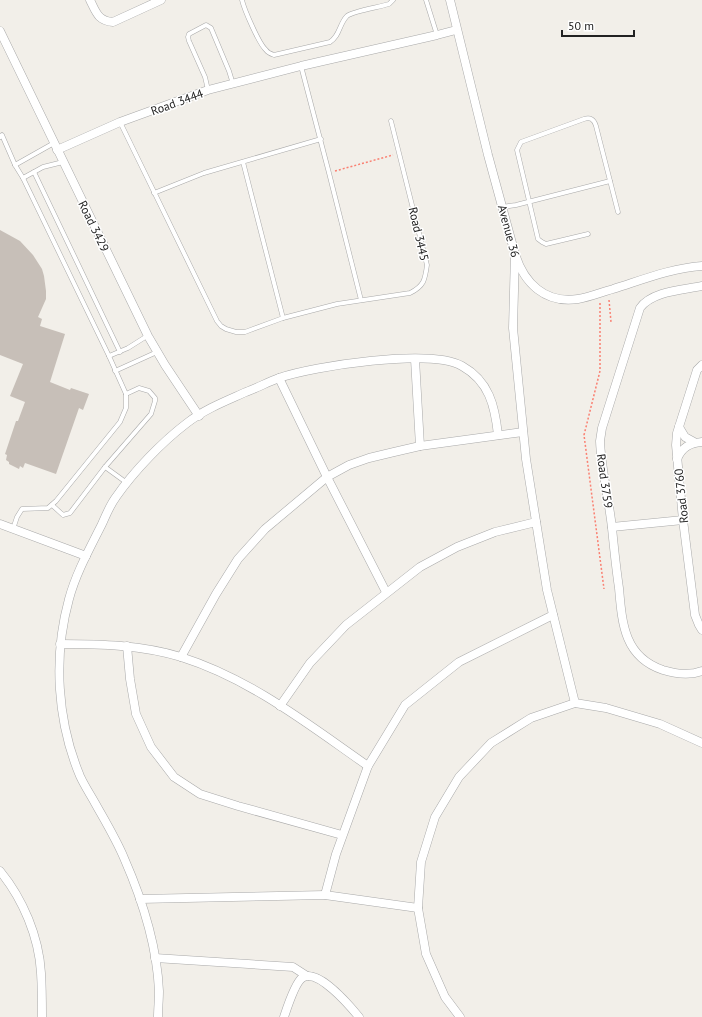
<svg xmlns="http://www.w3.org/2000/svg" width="702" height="1017" font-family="'PT Sans',sans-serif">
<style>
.building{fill:#c7bfb8}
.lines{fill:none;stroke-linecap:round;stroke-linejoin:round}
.lane-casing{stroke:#a9a9a9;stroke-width:5}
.street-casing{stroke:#a9a9a9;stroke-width:9}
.path{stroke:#fa8072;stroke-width:1.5;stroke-dasharray:2 2;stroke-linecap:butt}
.lane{stroke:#fff;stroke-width:4}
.street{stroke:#fff;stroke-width:8}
.labels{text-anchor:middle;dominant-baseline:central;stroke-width:3;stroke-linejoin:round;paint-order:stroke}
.street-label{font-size:12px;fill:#222;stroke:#fff}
</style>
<rect width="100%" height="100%" fill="#f2efe9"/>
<path class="building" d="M0,230L20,241L33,255L42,269L44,276L46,291V299L38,317L42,319L40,326L65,334L50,382L70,390L71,388L89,394L83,410L79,408L56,474L25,463L23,468L20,466L19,469L9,464V462L6,460L7,455L5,454L16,421H18L25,402L10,396L23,364L0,355Z"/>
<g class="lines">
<g class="lane-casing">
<g id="lane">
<path d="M242,0C244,9 259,44 266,50C268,53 271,54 274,55L330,42C340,36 339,24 347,16C353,11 380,7 389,4L393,0"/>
<path d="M426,0L437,35"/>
<path d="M301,66L329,173L361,300"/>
<path d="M208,90L205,77L189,41L188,37L189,34L206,25L211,28L229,71L233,84"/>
<path d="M120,122L217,321L221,326L226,329L236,332H245L283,318L337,304L410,293C424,286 425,280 427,265L391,121"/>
<path d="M0,137L2,135L15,165L23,178L109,356L126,394V408L120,422L56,501L48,508L22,509L17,517L13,529"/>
<path d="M243,162L283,318"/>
<path d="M15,165L54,143"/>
<path d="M34,172L120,352"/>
<path d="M23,178L43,167L63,162"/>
<path d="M154,193L204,173L321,139"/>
<path d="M502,207L516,205L610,181"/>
<path d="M588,234L546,244L542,242L538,239L517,150L521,142L584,119C590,117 594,119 596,126L618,212"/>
<path d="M109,356L128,348L147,336"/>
<path d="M115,371L157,352"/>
<path d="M105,467L127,483"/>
<path d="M52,505L63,515L70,513L105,467L151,414L155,401V398L149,391L139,388L126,394"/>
</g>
</g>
<g class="street-casing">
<g id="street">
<path d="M90,0C96,12 98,21 113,22L161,0"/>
<path d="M450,0L488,155L515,254C524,283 545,304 578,299C590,297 602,292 613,289C642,280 672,268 702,266"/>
<path d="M0,31L148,336L165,365L199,416"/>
<path d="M57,150L120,122L208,90L301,66L437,35L456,30"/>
<path d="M515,254L513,328L526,459L547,590L575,703L606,708L660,724L702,743"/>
<path d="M702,286C683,290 652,291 640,308L602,428L600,441C601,468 609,500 612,528C614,548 616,568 619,588C622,623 624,657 663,670C676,674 689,676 702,671"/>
<path d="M415,359L420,446"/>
<path d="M702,365L697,370L677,433L676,445L683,520L695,615L699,625L702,630"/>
<path d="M279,378L327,477L386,592"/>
<path d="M679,427L685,437L694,442"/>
<path d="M677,459C682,447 690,443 702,442"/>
<path d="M0,524L86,556"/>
<path d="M612,527L683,520"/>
<path d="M60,644C101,644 142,645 181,657C251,679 309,725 368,766"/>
<path d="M127,646L130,679L136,714L151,747L174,777L200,794L238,806L342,835"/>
<path d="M181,657L216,594L238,559L265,529L327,477L349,465L369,458L394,452L420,446L523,432"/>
<path d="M280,706L310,663L346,625L420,567L457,547L495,532L536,522"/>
<path d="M0,871C23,899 39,937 41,973C42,988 42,1003 42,1017"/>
<path d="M325,895L336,854L368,766L405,705L459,662L553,615"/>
<path d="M140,899L325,895L418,908"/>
<path d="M155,958L293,967L307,976"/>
<path d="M158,1017C158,1009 159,1000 159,991C157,946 142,899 124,858C116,839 105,821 95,803C90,794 84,785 80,776C57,721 53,657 69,599C76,573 90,548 102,524C106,515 110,505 116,497C134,471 162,442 187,423C205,409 226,401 246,392C257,388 268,382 279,378C314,366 431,348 462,366C489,381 495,406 498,435"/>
<path d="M284,1017C287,1008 295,983 302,978C317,967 350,1006 359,1017"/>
<path d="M460,1017L445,997L426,954L418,908L421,862L435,817L459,777L491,743L531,718L575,703"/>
</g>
</g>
<g class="path">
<path d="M335,171L393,155"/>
<path d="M609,300L611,322"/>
<path d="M600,303V371L584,435L604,589"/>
</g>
<use href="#lane" class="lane"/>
<use href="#street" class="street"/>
</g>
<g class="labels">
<g class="street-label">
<text transform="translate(177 102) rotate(-20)">Road 3444</text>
<text transform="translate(94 226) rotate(64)">Road 3429</text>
<text transform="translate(509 231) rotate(75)">Avenue 36</text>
<text transform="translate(419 234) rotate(77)">Road 3445</text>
<text transform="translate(605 481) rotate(82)">Road 3759</text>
<text transform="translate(681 496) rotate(-96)">Road 3760</text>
</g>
</g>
<path d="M562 30v6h72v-6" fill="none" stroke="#222222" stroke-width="2"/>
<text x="568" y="30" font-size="12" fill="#222222" stroke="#ffffff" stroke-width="3" paint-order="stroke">50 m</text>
</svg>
